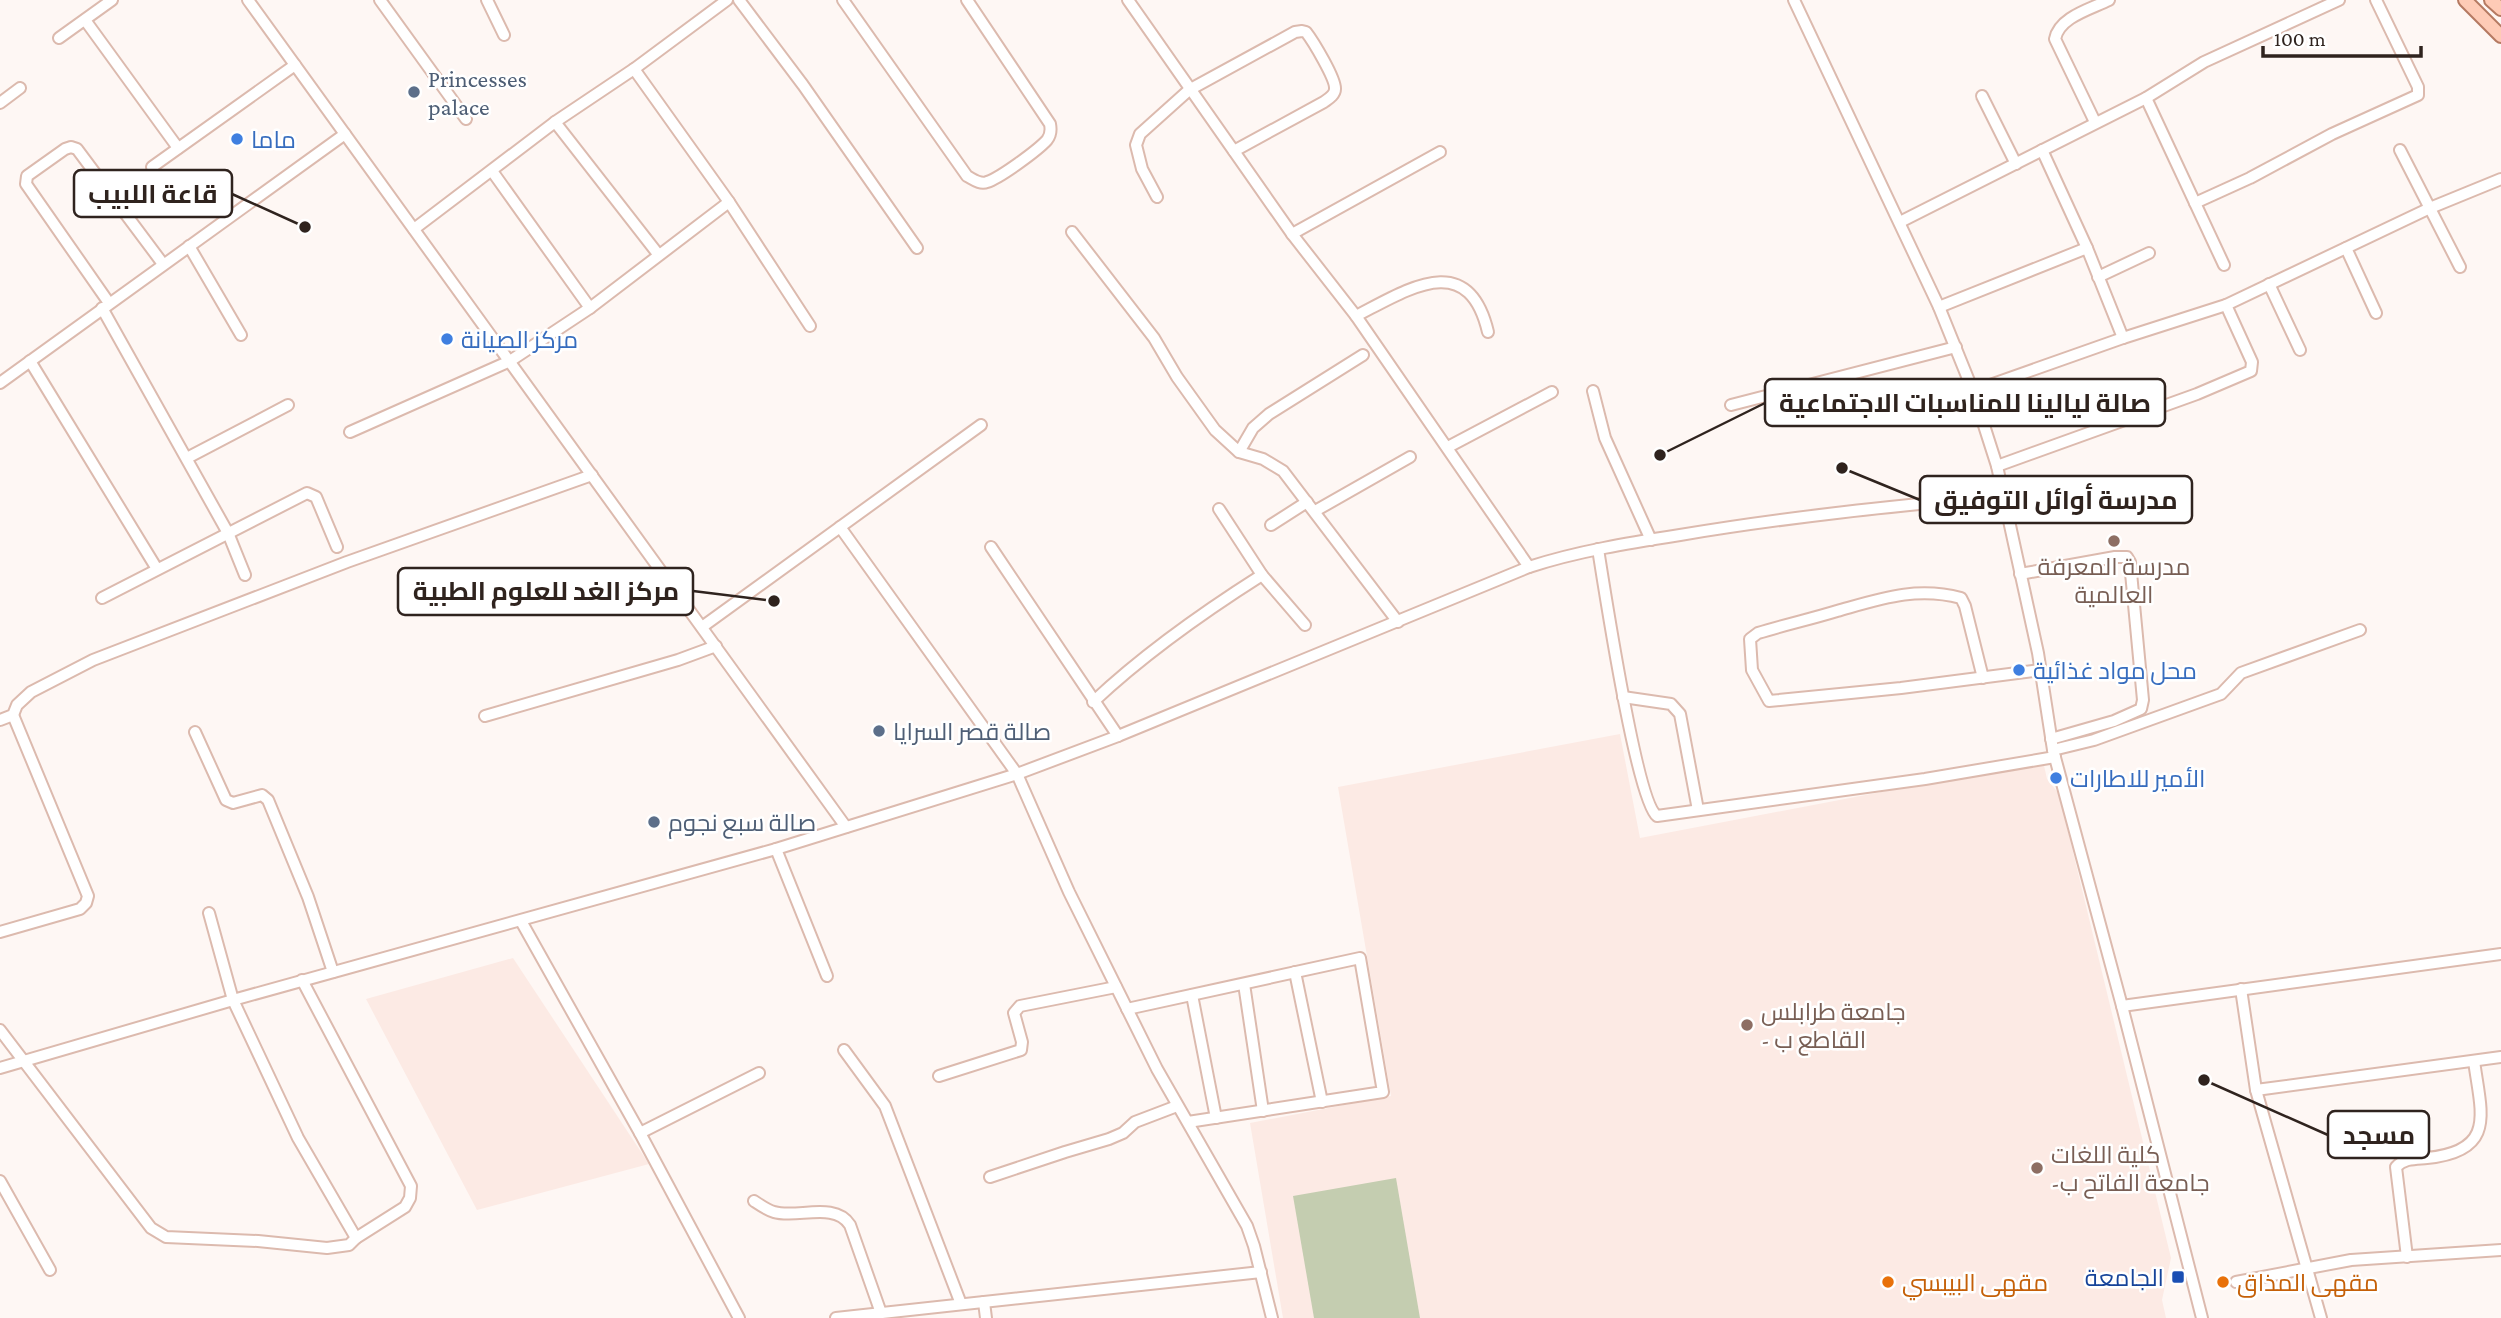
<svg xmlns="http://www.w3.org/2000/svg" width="2501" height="1318" font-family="'Crimson Pro',Cairo,serif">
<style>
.built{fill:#fceae4}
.green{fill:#c4cdb0}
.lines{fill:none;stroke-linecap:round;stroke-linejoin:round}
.minor-casing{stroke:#dcbaae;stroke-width:14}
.major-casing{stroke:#b57a62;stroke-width:16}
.minor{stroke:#fff;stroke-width:10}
.major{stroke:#fecbb6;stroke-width:12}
.service-dot{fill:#5c6f8a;stroke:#fff;stroke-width:2.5}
.shop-dot{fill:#3f7fe0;stroke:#fff;stroke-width:2.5}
.education-dot{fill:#8d6e63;stroke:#fff;stroke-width:2.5}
.transit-dot{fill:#1a4fb4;stroke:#fff;stroke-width:2.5}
.food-dot{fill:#e8710a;stroke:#fff;stroke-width:2.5}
.labels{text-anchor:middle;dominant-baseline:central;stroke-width:5;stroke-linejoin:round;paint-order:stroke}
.service-label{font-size:24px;fill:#4e5e75;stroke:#fff;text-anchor:start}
.shop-label{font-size:24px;fill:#366cbe;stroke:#fff;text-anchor:start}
.education-label{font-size:24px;fill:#785e54;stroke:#fff;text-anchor:start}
.transit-label{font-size:24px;fill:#164399;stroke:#fff;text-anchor:end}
.food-label{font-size:24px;fill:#c56008;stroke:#fff;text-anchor:start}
.leader{fill:none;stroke:#2f231e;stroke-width:2.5}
.callout-dot{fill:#2f231e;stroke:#fff;stroke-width:2.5}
.callout{fill:#fff;stroke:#2f231e;stroke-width:2.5}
.callout-label{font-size:26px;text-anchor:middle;font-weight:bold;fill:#2f231e}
</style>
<rect width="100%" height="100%" fill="#fef7f4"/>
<g class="built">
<path d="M1620,734L1640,838L2043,761L2047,779L2059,794L2171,1258L2162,1300L2166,1318H1283L1250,1123L1391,1096L1338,787Z"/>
<path d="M513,958L649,1164L477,1210L366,999Z"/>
</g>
<path class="green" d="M1396,1178L1420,1318H1314L1293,1196Z"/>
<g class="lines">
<g class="minor-casing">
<g id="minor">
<path d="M248,0L846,827"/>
<path d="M380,0L466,119"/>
<path d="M487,0L504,35"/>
<path d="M739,0L803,85L917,248"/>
<path d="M843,0L967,176C973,179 980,185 987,182C1000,178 1038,150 1047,140C1051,135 1051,129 1050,124L967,0"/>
<path d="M1128,0L1292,234L1356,316L1529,567"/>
<path d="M1794,0L1939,307L1973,391L1997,466L2038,653L2053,750L2122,1006L2202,1318"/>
<path d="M85,20L178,148"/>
<path d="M59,38L112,0"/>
<path d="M634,69L729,202L810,326"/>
<path d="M1982,96L2016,164"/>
<path d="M2146,98L2224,265"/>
<path d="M0,103L20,88"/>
<path d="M555,122L658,254"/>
<path d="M2095,122L2055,39C2059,17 2091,9 2109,0"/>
<path d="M2042,150L2087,248L2123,338"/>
<path d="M2400,150L2460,267"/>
<path d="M152,167L295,65"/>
<path d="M492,171L590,308"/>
<path d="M1157,197L1142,169L1136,145L1140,134L1189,90L1295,32L1302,31L1306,32C1313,41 1336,79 1335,89C1335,95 1328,99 1324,102L1234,151"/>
<path d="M2195,203L2250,178L2332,134L2418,95V87L2376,0"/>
<path d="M1900,222L2146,98L2204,62L2339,0"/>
<path d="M414,229L555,122L634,69L727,0"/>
<path d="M1072,232L1154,338L1177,377L1215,430L1239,452L1263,459L1283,471L1398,622"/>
<path d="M1292,234L1440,152"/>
<path d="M189,246L241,335"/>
<path d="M2346,248L2376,313"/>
<path d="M2098,277L2149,253"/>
<path d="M2269,284L2300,350"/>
<path d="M109,303L26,184L27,176L65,149L71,147L77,149L163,264"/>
<path d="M1939,307L2087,248"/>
<path d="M102,308L228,533L245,575"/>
<path d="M1356,316C1407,290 1468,248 1488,332"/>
<path d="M30,361L157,569"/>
<path d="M0,383L345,134"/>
<path d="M1593,391L1605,438L1651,540"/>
<path d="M1973,391L2123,338L2226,305L2430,208L2501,179"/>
<path d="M1731,405L1956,347"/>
<path d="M350,432L510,361L590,308L729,202"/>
<path d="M1448,447L1552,392"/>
<path d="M1239,452L1253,428L1269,414L1363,355"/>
<path d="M187,458L288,405"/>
<path d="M1997,466L2197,394L2251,371L2252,362L2226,305"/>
<path d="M1219,509L1262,575L1305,625"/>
<path d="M1315,511L1410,457"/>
<path d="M1271,525L1307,502"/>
<path d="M840,527L1017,774L1069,892L1157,1069L1247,1226L1254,1246L1272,1318"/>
<path d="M991,547L1118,736"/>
<path d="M1598,549C1604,586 1637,802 1657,816L1925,779L2055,757"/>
<path d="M2020,574L2115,557H2127L2130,562L2143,700L2141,709L2114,721L2051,739"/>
<path d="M102,598L307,493L316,497L337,547"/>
<path d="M702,627L981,425"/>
<path d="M1983,678L1965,606L1961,598C1916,586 1880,599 1837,611C1811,619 1784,625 1758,633L1750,639L1752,670L1769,701L1901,688L2041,670"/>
<path d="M1623,697L1671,704L1680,714L1698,810"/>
<path d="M1093,702C1145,653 1202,613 1262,575"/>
<path d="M485,716L678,660L716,646"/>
<path d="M0,720L13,715L17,705L31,692L93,660L347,562L592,475"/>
<path d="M195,732L226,800L233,803L262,795L268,800L308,897L333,972"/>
<path d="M2053,750L2094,740L2221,694L2241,673L2360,630"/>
<path d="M776,849L827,976"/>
<path d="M521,921L640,1133L739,1318"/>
<path d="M0,932L80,909L86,903L88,896L13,715"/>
<path d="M1295,972L1322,1102"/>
<path d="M302,980L411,1186L410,1198L405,1207L356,1238"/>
<path d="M1244,984L1263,1111"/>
<path d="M2241,989L2256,1090L2321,1318"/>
<path d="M1192,995L1216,1118"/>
<path d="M2122,1006L2501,954"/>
<path d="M1127,1009L1360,958L1383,1092L1188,1122"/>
<path d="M0,1030L151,1228L166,1237L258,1241L327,1248L349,1245L356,1238L298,1138L233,1000L209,913"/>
<path d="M844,1050L885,1106L961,1304"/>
<path d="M0,1068L233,1000L776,849L1017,774L1118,736L1529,567C1578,551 1629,543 1680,535C1787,517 1894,506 2002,496"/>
<path d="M939,1076L1021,1050L1022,1042L1014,1013L1020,1006L1116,987"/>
<path d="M2256,1090L2501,1057"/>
<path d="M640,1133L759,1073"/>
<path d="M990,1177L1065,1152L1109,1139L1123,1133L1135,1122L1177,1106"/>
<path d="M0,1181L50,1270"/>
<path d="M754,1201C760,1205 767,1210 774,1212C796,1219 835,1201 850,1225L881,1313"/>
<path d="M2407,1257L2396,1167C2404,1158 2416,1159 2427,1158C2497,1151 2481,1113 2474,1061"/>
<path d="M2236,1282L2351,1260L2501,1250"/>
<path d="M984,1302L986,1318"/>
<path d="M836,1318L1261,1272"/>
</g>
</g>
<g class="major-casing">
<g id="major">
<path d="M2465,0L2501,36"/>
<path d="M2491,0L2501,9"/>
</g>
</g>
<use href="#minor" class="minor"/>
<use href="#major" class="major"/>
</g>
<g class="service-dot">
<circle cx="414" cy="92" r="7"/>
<circle cx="879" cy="731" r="7"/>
<circle cx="654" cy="822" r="7"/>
</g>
<g class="shop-dot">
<circle cx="237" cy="139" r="7"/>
<circle cx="447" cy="339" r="7"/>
<circle cx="2019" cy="670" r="7"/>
<circle cx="2056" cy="778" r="7"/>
</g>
<g class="education-dot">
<circle cx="2114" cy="541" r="7"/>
<circle cx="1747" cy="1025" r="7"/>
<circle cx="2037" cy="1168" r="7"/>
</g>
<rect class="transit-dot" x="2171" y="1270" width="14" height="14" rx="3.5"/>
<g class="food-dot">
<circle cx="1888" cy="1282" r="7"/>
<circle cx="2223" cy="1282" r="7"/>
</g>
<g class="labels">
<g class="service-label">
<text x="428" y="78">Princesses<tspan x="428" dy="28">palace</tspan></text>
<text x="893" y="731">صالة قصر السرايا</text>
<text x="668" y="822">صالة سبع نجوم</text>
</g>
<g class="shop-label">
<text x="251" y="139">ماما</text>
<text x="461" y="339">مركز الصيانة</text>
<text x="2033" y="670">محل مواد غذائية</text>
<text x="2070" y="778">الأمير للاطارات</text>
</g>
<g class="education-label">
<text x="2114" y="566" text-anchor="middle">مدرسة المعرفة<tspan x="2114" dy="28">العالمية</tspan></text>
<text x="1761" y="1011">جامعة طرابلس<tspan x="1761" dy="28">- القاطع ب</tspan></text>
<text x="2051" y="1154">كلية اللغات<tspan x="2051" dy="28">-جامعة الفاتح ب</tspan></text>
</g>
<g class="transit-label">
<text x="2164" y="1277">الجامعة</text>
</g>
<g class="food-label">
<text x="1902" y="1282">مقهى البيبسي</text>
<text x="2237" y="1282">مقهى المذاق</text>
</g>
</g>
<path class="leader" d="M305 227L232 194M1660 455L1765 403M1842 468L1920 500M774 601L693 591M2204 1080L2328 1135"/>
<g class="callout-dot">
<circle cx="305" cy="227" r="7"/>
<circle cx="1660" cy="455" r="7"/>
<circle cx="1842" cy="468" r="7"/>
<circle cx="774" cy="601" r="7"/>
<circle cx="2204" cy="1080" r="7"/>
</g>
<g class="callout">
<rect x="74" y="170" width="158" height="47" rx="7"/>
<rect x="1765" y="379" width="400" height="47" rx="7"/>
<rect x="1920" y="476" width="272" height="47" rx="7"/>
<rect x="398" y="568" width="295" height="47" rx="7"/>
<rect x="2328" y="1111" width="101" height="47" rx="7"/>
</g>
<g class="callout-label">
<text x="153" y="203">قاعة اللبيب</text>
<text x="1965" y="412">صالة ليالينا للمناسبات الاجتماعية</text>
<text x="2056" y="509">مدرسة أوائل التوفيق</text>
<text x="546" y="600">مركز الغد للعلوم الطبية</text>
<text x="2379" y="1144">مسجد</text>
</g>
<path d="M2263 46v10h158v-10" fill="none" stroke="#2f231e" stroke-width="3.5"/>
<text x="2274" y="46" font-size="21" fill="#2f231e" stroke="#ffffff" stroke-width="5" paint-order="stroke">100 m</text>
</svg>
